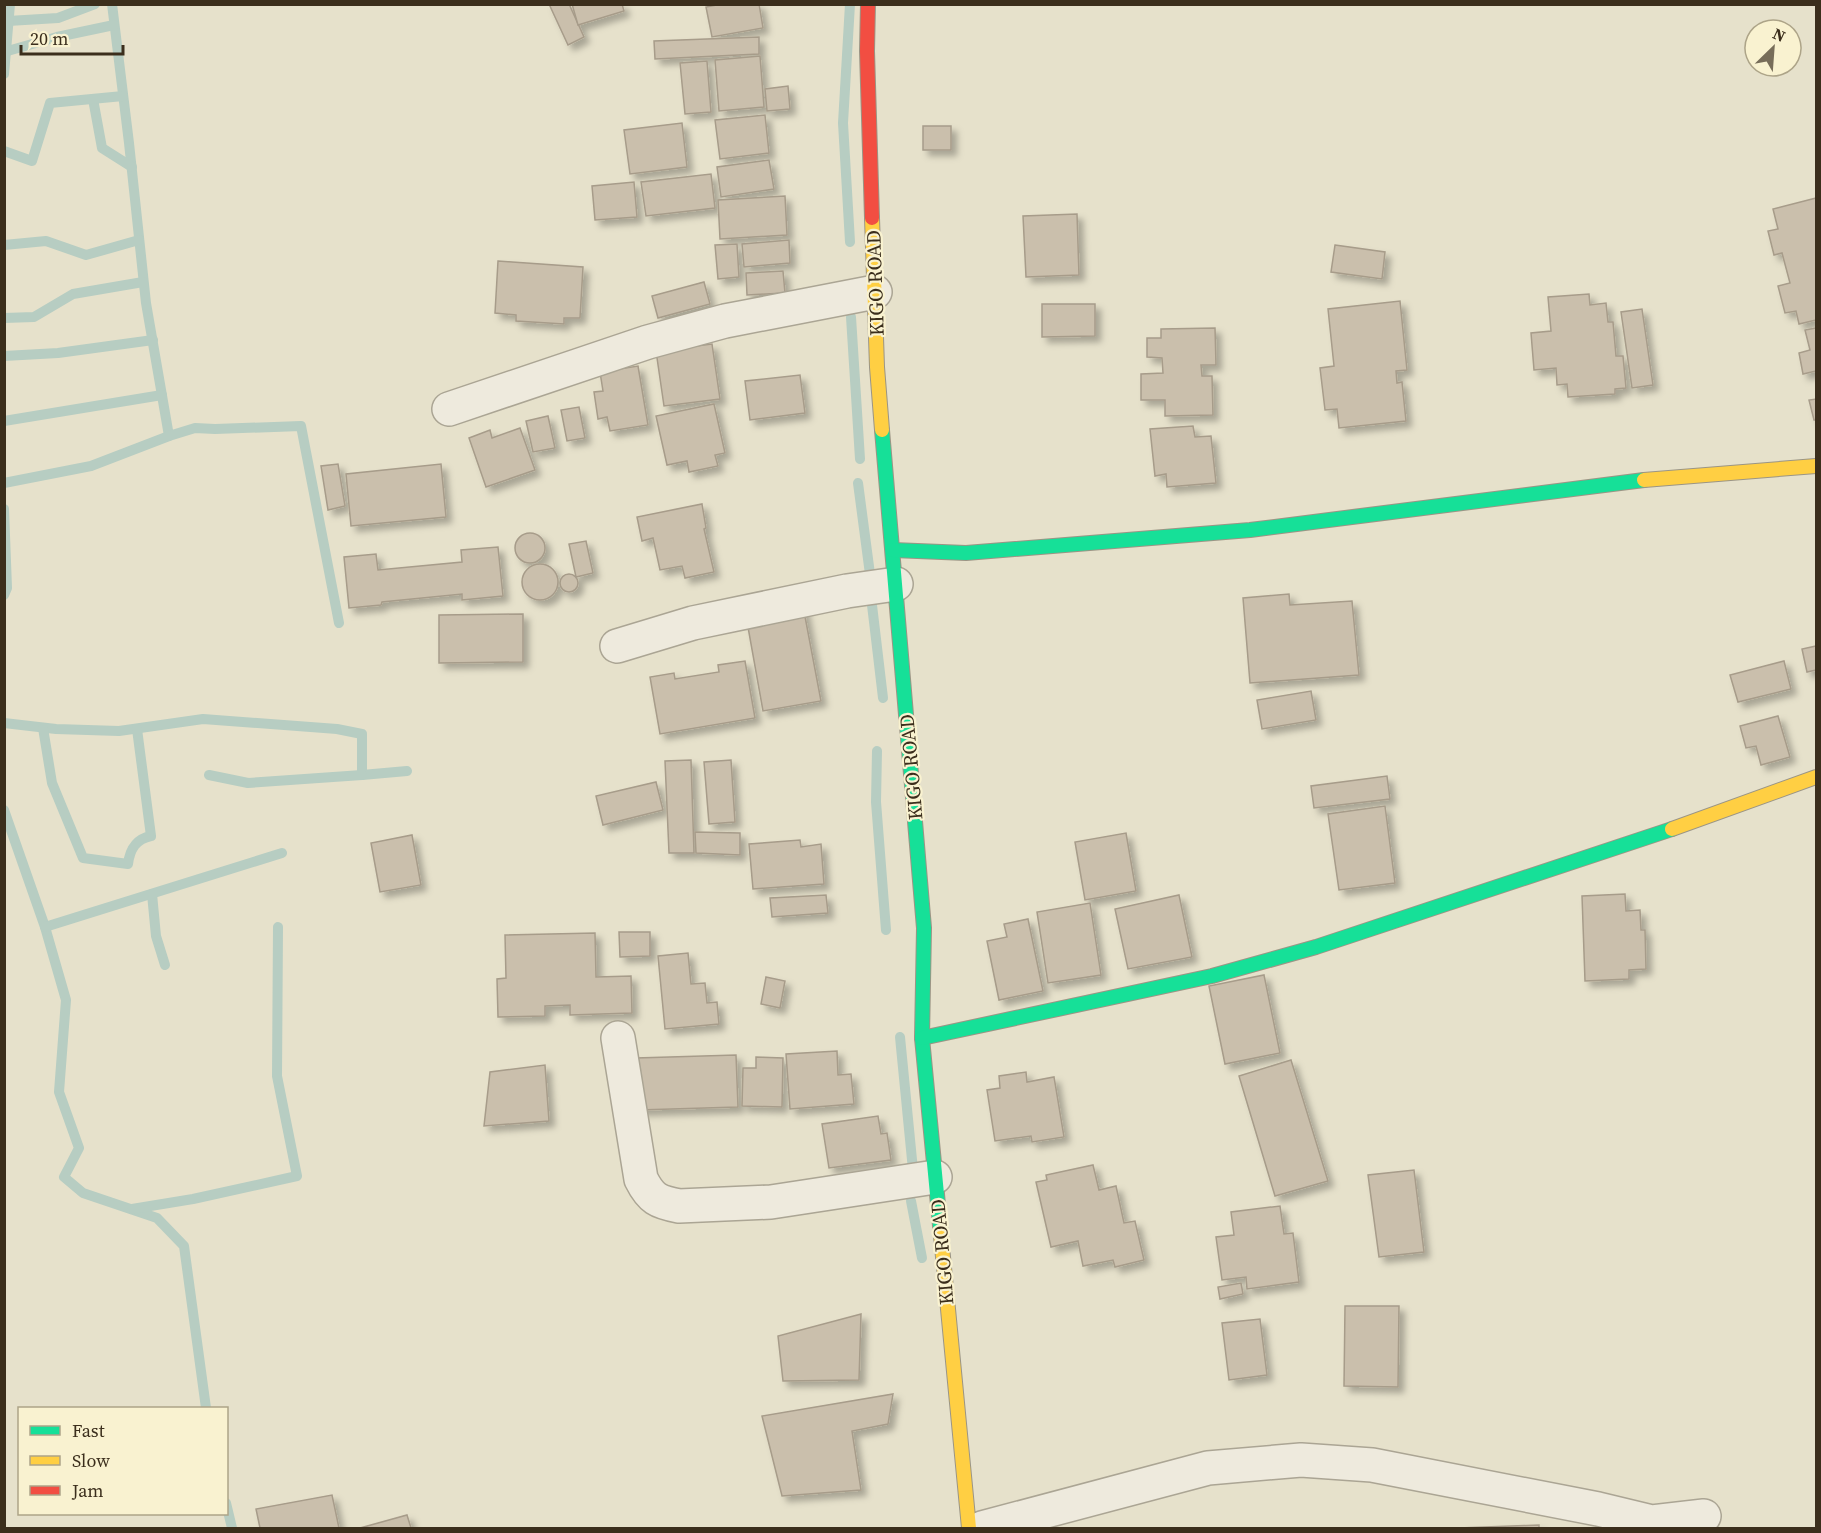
<svg xmlns="http://www.w3.org/2000/svg" width="1821" height="1533" font-family="'Source Serif 4',serif">
<style>
.lines{fill:none;stroke-linecap:round;stroke-linejoin:round}
.stream{stroke:#b7cdc2;stroke-width:10}
.building{fill:#cabfac;stroke:#a79c8a;stroke-width:1.5;filter:url(#shadow)}
.street-casing{stroke:#aba594;stroke-width:36}
.fast-casing{stroke:#9b9585;stroke-width:16}
.slow-casing{stroke:#9b9585;stroke-width:16}
.jam-casing{stroke:#9b9585;stroke-width:16}
.street{stroke:#eeeadd;stroke-width:33}
.fast{stroke:#16e098;stroke-width:14}
.slow{stroke:#ffcf43;stroke-width:14}
.jam{stroke:#f24e42;stroke-width:14}
.labels{text-anchor:middle;dominant-baseline:central;stroke-width:4.5;stroke-linejoin:round;paint-order:stroke}
.street-label{font-size:20px;fill:#3b2e1c;stroke:#f9f2d0}
</style>
<defs>
<filter id="shadow"><feDropShadow dx="5.5" dy="5.5" stdDeviation="3" flood-color="#0004"/></filter>
</defs>
<rect width="100%" height="100%" fill="#e6e1cb"/>
<g class="lines">
<g class="stream">
<path d="M112,4L129,143L146,303L169,436"/>
<path d="M8,21L58,18L95,4"/>
<path d="M4,52L57,37L114,25"/>
<path d="M4,74L10,4"/>
<path d="M93,99L102,148L132,167"/>
<path d="M4,151L32,161L50,103L123,96"/>
<path d="M850,242L843,123L850,4"/>
<path d="M4,245L46,241L86,255L139,240"/>
<path d="M851,317L860,459"/>
<path d="M4,318L34,317L73,294L143,282"/>
<path d="M4,356L58,353L153,340"/>
<path d="M4,421L162,395"/>
<path d="M4,483L91,466L169,436L195,428L215,429L301,426L339,623"/>
<path d="M858,483L870,574"/>
<path d="M4,509L7,588L4,595"/>
<path d="M872,605L883,698"/>
<path d="M4,723L56,729L119,731L203,719L337,729L362,734V775L407,771"/>
<path d="M43,728L52,783L83,858L128,864C130,849 136,839 151,836L137,729"/>
<path d="M877,751L876,802L886,930"/>
<path d="M209,775L248,783L362,775"/>
<path d="M4,810L45,927L66,1000L59,1092L79,1148L64,1177L83,1193L157,1218L184,1246L206,1408"/>
<path d="M152,894L156,936L165,965"/>
<path d="M45,927L282,853"/>
<path d="M900,1037L913,1170"/>
<path d="M911,1201L922,1258"/>
<path d="M132,1209L193,1199L297,1176L277,1076L278,927"/>
<path d="M226,1503L232,1528"/>
</g>
</g>
<g class="building">
<path d="M549,4H569L584,37L568,45Z"/>
<path d="M572,4H622L624,11L578,25Z"/>
<path d="M722,4H759L763,28L712,37L706,7Z"/>
<path d="M759,37V54L655,59L654,41Z"/>
<path d="M760,56L764,107L719,111L715,60Z"/>
<path d="M707,61L711,112L685,114L680,63Z"/>
<path d="M788,86L790,109L767,111L765,89Z"/>
<path d="M765,115L769,153L720,159L715,120Z"/>
<path d="M682,123L687,167L630,174L624,130Z"/>
<rect x="923" y="126" width="28" height="24"/>
<path d="M769,160L774,189L721,197L717,167Z"/>
<path d="M711,174L715,208L646,216L641,182Z"/>
<path d="M634,182L637,217L595,220L592,186Z"/>
<path d="M785,196L787,235L720,239L718,200Z"/>
<path d="M1816,198V320L1799,324L1796,311L1785,313L1778,286L1790,283L1782,253L1774,255L1768,231L1778,229L1773,209Z"/>
<path d="M1077,214L1079,275L1026,277L1023,216Z"/>
<path d="M789,240L790,263L744,267L742,244Z"/>
<path d="M737,244L739,277L718,279L715,245Z"/>
<path d="M1335,245L1385,252L1382,279L1331,272Z"/>
<path d="M498,261L583,267L580,318H564V324L516,321V315L495,313Z"/>
<path d="M783,271L785,293L747,295L746,273Z"/>
<path d="M704,282L710,304L658,318L652,296Z"/>
<path d="M1589,294L1590,305L1606,303L1608,322H1613L1616,356H1623L1626,388L1615,389V394L1568,397L1567,384L1557,385L1556,368L1534,370L1531,333L1551,331L1548,297Z"/>
<path d="M1400,301L1407,370L1396,371L1397,383L1402,382L1406,421L1339,428L1337,409L1325,410L1320,368L1334,366L1328,309Z"/>
<path d="M1042,304H1095V336L1042,337Z"/>
<path d="M1642,309L1653,385L1632,388L1621,312Z"/>
<path d="M1215,328L1216,365H1201L1202,376H1212L1213,415L1165,416V400H1141V374L1163,373L1162,358L1147,357V338H1161V329Z"/>
<path d="M1816,328V371L1803,374L1799,353L1810,350L1805,330Z"/>
<path d="M712,344L720,399L664,406L656,351Z"/>
<path d="M638,366L648,425L610,431L607,417L598,419L594,392L603,391L600,372Z"/>
<path d="M800,375L805,413L750,420L745,381Z"/>
<path d="M1816,399V420H1814L1809,400Z"/>
<path d="M714,404L725,453L715,455L718,466L689,472L687,461L667,465L656,416Z"/>
<path d="M579,407L585,438L567,441L561,410Z"/>
<path d="M548,416L555,448L533,452L526,421Z"/>
<path d="M1193,426L1195,437L1211,436L1216,483L1167,487L1166,474L1155,476L1150,429Z"/>
<path d="M520,428L535,470L486,487L469,438L490,430L492,438Z"/>
<path d="M338,464L345,506L328,510L321,466Z"/>
<path d="M441,464L446,517L351,526L346,474Z"/>
<path d="M702,504L706,528L704,529L714,572L685,578L682,566L660,570L653,538L642,541L637,517Z"/>
<circle cx="530" cy="548" r="15"/>
<path d="M586,541L593,573L576,577L569,544Z"/>
<path d="M498,547L503,596L462,600V594L382,602L381,605L349,608L344,557L376,554L378,570L462,562L461,550Z"/>
<circle cx="540" cy="582" r="18"/>
<circle cx="569" cy="583" r="9"/>
<path d="M1289,594L1290,605L1352,601L1359,675L1250,683L1243,598Z"/>
<path d="M803,606L821,701L763,711L746,616Z"/>
<path d="M523,614V662L439,663V615Z"/>
<path d="M1816,646V670L1807,672L1802,649Z"/>
<path d="M745,661L755,718L660,734L650,677L674,673L675,679L719,672L718,665Z"/>
<path d="M1784,661L1791,689L1738,702L1730,675Z"/>
<path d="M1311,691L1316,720L1262,729L1257,700Z"/>
<path d="M1778,716L1790,757L1761,765L1756,746L1746,748L1740,726Z"/>
<path d="M691,760L694,853H669L665,761Z"/>
<path d="M731,760L735,822L709,824L704,762Z"/>
<path d="M1387,776L1390,799L1314,808L1311,786Z"/>
<path d="M656,782L663,810L603,825L596,796Z"/>
<path d="M1385,806L1395,883L1339,890L1328,814Z"/>
<path d="M695,832L740,833V855L696,853Z"/>
<path d="M1126,833L1136,891L1085,900L1075,842Z"/>
<path d="M412,835L421,885L380,892L371,843Z"/>
<path d="M800,840L801,847L821,844L824,884L753,889L749,844Z"/>
<path d="M1625,894L1626,911L1640,910L1641,930H1645L1646,969L1629,970V979L1585,981L1582,896Z"/>
<path d="M826,895L828,913L772,917L770,898Z"/>
<path d="M1179,895L1192,957L1128,969L1115,909Z"/>
<path d="M1090,903L1101,975L1048,983L1037,912Z"/>
<path d="M1028,919L1043,991L999,1000L987,941L1007,937L1004,924Z"/>
<path d="M619,932H650V956L620,957Z"/>
<path d="M595,933L596,977L631,976L632,1013L570,1015V1005L545,1006V1016L498,1017L497,979L506,978L505,935Z"/>
<path d="M688,953L691,984L705,983L707,1003L717,1002L719,1024L665,1029L658,956Z"/>
<path d="M1264,975L1280,1053L1225,1064L1209,986Z"/>
<path d="M766,977L785,981L780,1008L761,1004Z"/>
<path d="M837,1051L838,1075L851,1074L854,1104L790,1109L786,1054Z"/>
<path d="M736,1055L738,1107L638,1110L636,1058Z"/>
<path d="M756,1057L783,1058L782,1107L742,1106L743,1068H756Z"/>
<path d="M1291,1060L1328,1181L1275,1196L1239,1076Z"/>
<path d="M545,1065L549,1121L484,1126L490,1072Z"/>
<path d="M1026,1072L1027,1082L1054,1077L1064,1137L1032,1142L1031,1136L995,1141L987,1090L1000,1088L999,1076Z"/>
<path d="M878,1116L881,1134L887,1133L891,1160L829,1168L822,1124Z"/>
<path d="M1093,1165L1099,1190L1116,1186L1124,1223L1135,1221L1144,1260L1115,1267L1113,1260L1083,1266L1078,1241L1051,1247L1036,1182L1047,1180L1046,1175Z"/>
<path d="M1414,1170L1424,1252L1379,1257L1368,1175Z"/>
<path d="M1280,1206L1284,1234L1293,1233L1299,1282L1247,1289L1246,1277L1222,1280L1216,1237L1234,1235L1231,1212Z"/>
<path d="M1241,1283L1243,1294L1220,1299L1218,1287Z"/>
<path d="M1345,1306H1399L1398,1387L1344,1386Z"/>
<path d="M861,1314L859,1380L783,1381L778,1336Z"/>
<path d="M1260,1319L1267,1375L1229,1380L1222,1323Z"/>
<path d="M893,1394L888,1424L852,1431L861,1490L782,1496L762,1416Z"/>
<path d="M332,1495L339,1528H260L256,1509Z"/>
<path d="M407,1515L411,1528H360Z"/>
<path d="M1539,1525V1528H1458Z"/>
</g>
<g class="lines">
<g class="street-casing">
<g id="street">
<path d="M449,409L648,342L725,321L875,292"/>
<path d="M617,646L693,623L847,591L896,584"/>
<path d="M618,1038L641,1179C651,1199 658,1202 679,1206L771,1202L935,1177"/>
<path d="M982,1528L1208,1468L1301,1460L1372,1465L1598,1509L1652,1522L1704,1516"/>
</g>
</g>
<g class="fast-casing">
<g id="fast">
<path d="M882,430L924,928L922,1038L941,1236"/>
<path d="M893,550L966,553L1250,530L1644,480"/>
<path d="M922,1038L1212,976L1316,947L1672,829"/>
</g>
</g>
<g class="slow-casing">
<g id="slow">
<path d="M872,218L877,367L882,430"/>
<path d="M1644,480L1816,466"/>
<path d="M1672,829L1816,777"/>
<path d="M941,1236L969,1528"/>
</g>
</g>
<g class="jam-casing">
<path id="jam" d="M868,4L867,51L872,218"/>
</g>
<use href="#street" class="street"/>
<use href="#fast" class="fast"/>
<use href="#slow" class="slow"/>
<use href="#jam" class="jam"/>
</g>
<g class="labels">
<g class="street-label">
<text transform="translate(875 283) rotate(-92)">KIGO ROAD</text>
<text transform="translate(911 767) rotate(-95)">KIGO ROAD</text>
<text transform="translate(942 1252) rotate(-95)">KIGO ROAD</text>
</g>
</g>
<rect width="1821" height="1533" fill="none" stroke="#3b2e1c" stroke-width="12"/>
<rect x="18" y="1407" width="210" height="108" fill="#f9f2d0" stroke="#ada488" stroke-width="1.5"/>
<rect x="30" y="1426" width="30" height="9" fill="#16e098" stroke="#ada488" stroke-width="1.5"/>
<text x="72" y="1437" font-size="18" fill="#3b2e1c">Fast</text>
<rect x="30" y="1456" width="30" height="9" fill="#ffcf43" stroke="#ada488" stroke-width="1.5"/>
<text x="72" y="1467" font-size="18" fill="#3b2e1c">Slow</text>
<rect x="30" y="1486" width="30" height="9" fill="#f24e42" stroke="#ada488" stroke-width="1.5"/>
<text x="72" y="1497" font-size="18" fill="#3b2e1c">Jam</text>
<g transform="translate(1773 48) rotate(25)"><circle r="28" fill="#f9f2d0" stroke="#ada488" stroke-width="1.5"/>
<path d="M0-4.5L10 22L0 15L-10 22Z" fill="#776d59"/>
<text y="-9" font-size="16" font-weight="bold" text-anchor="middle" fill="#3b2e1c">N</text>
</g>
<path d="M21 45v9h102v-9" fill="none" stroke="#3b2e1c" stroke-width="3"/>
<text x="30" y="45" font-size="18" fill="#3b2e1c" stroke="#f9f2d0" stroke-width="4.5" paint-order="stroke">20 m</text>
</svg>
